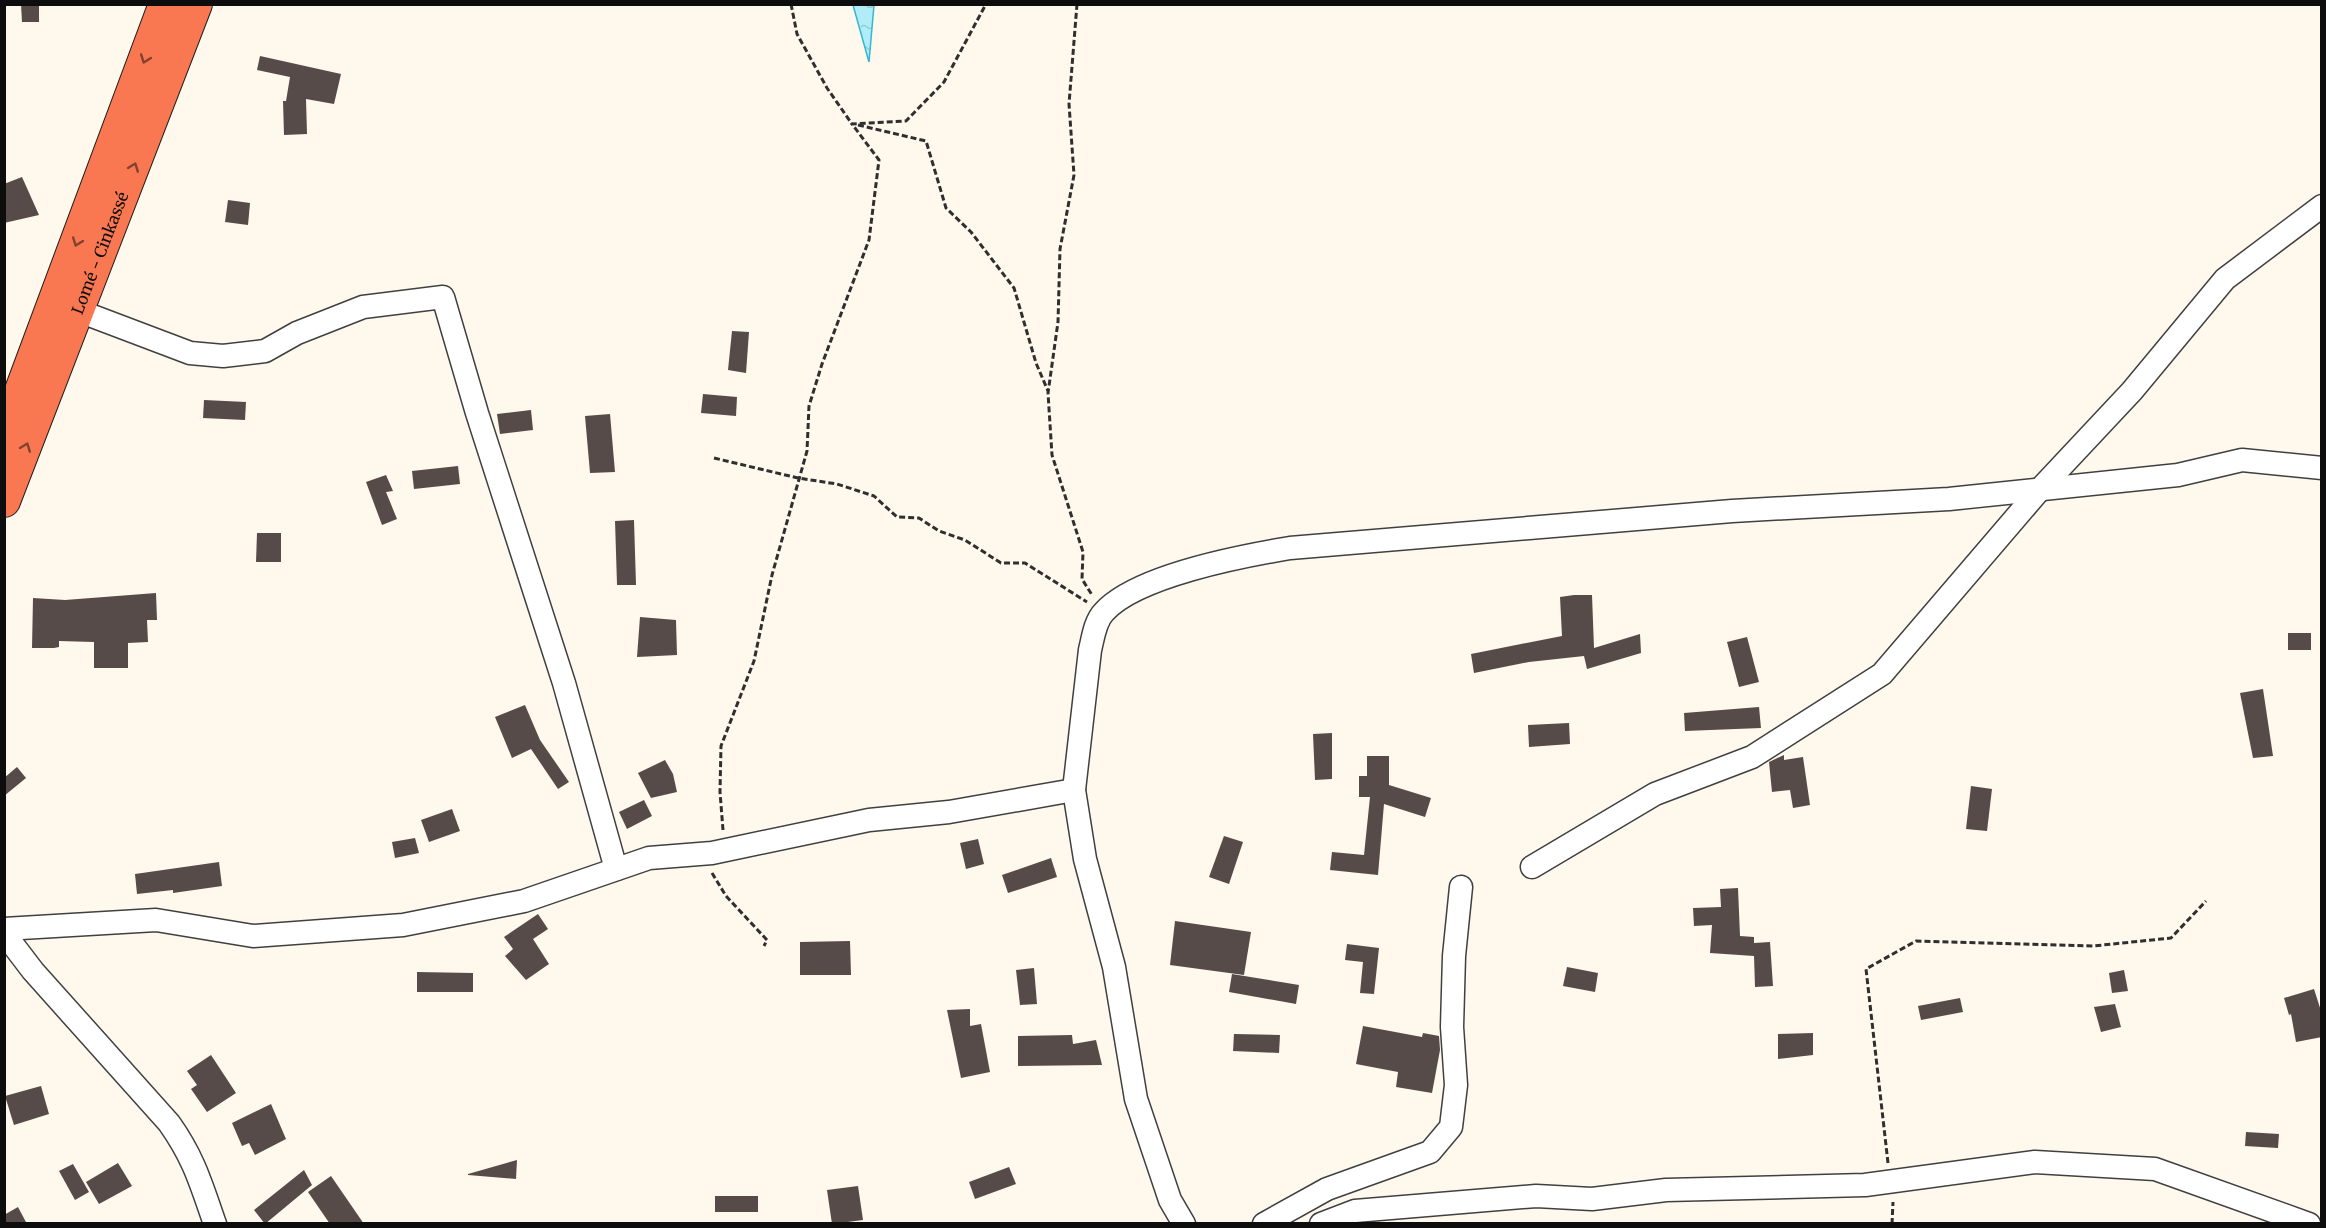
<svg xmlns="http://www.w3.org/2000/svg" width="2326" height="1228" font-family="Merriweather,serif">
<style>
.water{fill:url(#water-ripples);stroke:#35b6d2;stroke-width:1.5}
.building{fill:#564b49}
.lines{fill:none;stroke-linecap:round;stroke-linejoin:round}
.minor-casing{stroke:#404040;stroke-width:25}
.highway-casing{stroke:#1e1e1e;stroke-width:34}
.path{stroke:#2f2f2f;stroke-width:3;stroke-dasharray:6 3;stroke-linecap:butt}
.minor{stroke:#fff;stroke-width:22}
.highway{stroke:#f97851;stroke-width:32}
.oneway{stroke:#83422f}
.labels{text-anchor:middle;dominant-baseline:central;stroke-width:6;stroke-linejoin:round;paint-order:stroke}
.street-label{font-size:16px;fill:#0d0d0d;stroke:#fff}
</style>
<defs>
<pattern id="water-ripples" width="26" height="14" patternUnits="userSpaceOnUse" patternTransform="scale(1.5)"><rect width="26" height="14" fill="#b0edf8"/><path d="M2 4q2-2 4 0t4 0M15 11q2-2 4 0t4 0" fill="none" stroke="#96cad3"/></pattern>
</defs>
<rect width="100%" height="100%" fill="#fff8ed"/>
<path class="water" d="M853,5H874L869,62Z"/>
<g class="building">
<path d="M21,4H39V22H22Z"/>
<path d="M260,56L341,74L334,104L306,99L307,134L284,135L283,101H286L290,77L257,70Z"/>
<path d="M22,177L39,215L4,223V184Z"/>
<path d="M228,200L250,203L248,225L225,222Z"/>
<path d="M732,331L749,332L746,373L728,370Z"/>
<path d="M703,394L737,397L736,416L701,413Z"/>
<path d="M204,400L246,402L245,420L203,418Z"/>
<path d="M531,410L533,430L500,434L497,414Z"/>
<path d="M610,414L615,472L590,473L585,416Z"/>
<path d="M458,466L460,484L414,489L412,471Z"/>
<path d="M386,475L393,491L386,492L397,519L382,525L366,482Z"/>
<path d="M634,520L636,585H617L615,521Z"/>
<path d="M257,533H281V562H256Z"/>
<path d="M156,593L157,620H147L148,642L128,643V668H94V642L59,641V647L54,648H32L33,598L65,600Z"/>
<path d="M1574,595H1592L1594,648L1640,634L1641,653L1587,669L1584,656L1529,662L1474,673L1471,654L1562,636L1560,597Z"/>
<path d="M640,617L676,620L677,655L637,657Z"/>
<rect x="2288" y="633" width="23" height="17"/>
<path d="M1747,637L1759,682L1739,687L1727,642Z"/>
<path d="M2263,689L2273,756L2253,758L2240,693Z"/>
<path d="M525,705L540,740L569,782L558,789L531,749L512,758L495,717Z"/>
<path d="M1759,707L1761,728L1685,731L1684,713Z"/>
<path d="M1569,723L1570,744L1529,747L1528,725Z"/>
<path d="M1332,733V779L1315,780L1313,734Z"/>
<path d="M1784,755V760L1803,757L1810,805L1793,808L1790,790L1772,792L1769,762Z"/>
<path d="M1367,756H1389V785L1431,798L1425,817L1384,804L1378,875L1330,870L1332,852L1364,855L1370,797H1359V776H1367Z"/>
<path d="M665,760L673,774L677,792L651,798L638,773Z"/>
<path d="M17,767L26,778L4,796V778Z"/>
<path d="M1971,786L1992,789L1987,831L1966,829Z"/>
<path d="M644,800L652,816L627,829L619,812Z"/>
<path d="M452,809L460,831L429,842L421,820Z"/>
<path d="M1224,836L1243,842L1229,884L1209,877Z"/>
<path d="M415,838L419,853L395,858L392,842Z"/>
<path d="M978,839L984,864L966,869L960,843Z"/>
<path d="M1051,858L1057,877L1008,893L1002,875Z"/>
<path d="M219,862L222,886L173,893V890L137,894L135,874Z"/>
<path d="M1738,888L1740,936L1754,937V943L1770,942L1773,986L1755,987L1754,956L1710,953L1712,925L1694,926L1693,908L1721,907L1720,889Z"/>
<path d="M538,914L548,929L533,939L549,964L526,980L505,956L513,949L504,937Z"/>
<path d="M1175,921L1251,932L1244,975L1170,965Z"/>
<path d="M850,941L851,975H800V942Z"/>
<path d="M1347,944L1379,948L1374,994L1360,993L1363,962L1345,960Z"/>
<path d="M1567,967L1598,973L1595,992L1563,986Z"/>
<path d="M1034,968L1037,1004L1020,1005L1016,970Z"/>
<path d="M2124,970L2128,991L2112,993L2109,973Z"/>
<path d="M417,972L473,973V992H417Z"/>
<path d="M1232,974L1299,985L1296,1004L1229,992Z"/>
<path d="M2314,989L2322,1014V1037L2296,1042L2291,1014L2289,1015L2284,998Z"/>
<path d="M1960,998L1963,1012L1921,1020L1918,1006Z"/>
<path d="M2115,1004L2121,1027L2101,1032L2094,1007Z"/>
<path d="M970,1009V1026L981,1024L990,1072L961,1078L947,1010Z"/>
<path d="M1363,1026L1422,1037L1423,1033L1439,1036L1440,1050L1432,1093L1396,1087L1398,1072L1356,1064Z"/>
<path d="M1813,1033V1055L1778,1059V1034Z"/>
<path d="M1234,1034L1280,1035L1279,1053L1233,1051Z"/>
<path d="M1072,1035L1073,1044L1096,1040L1102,1065L1018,1066V1036Z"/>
<path d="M211,1055L236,1093L207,1112L191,1089L197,1085L187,1071Z"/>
<path d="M41,1086L49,1114L14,1125L5,1096Z"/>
<path d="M271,1104L286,1139L255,1155L249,1143L242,1146L232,1123Z"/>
<path d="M2246,1132L2279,1134L2278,1148L2245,1146Z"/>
<path d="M517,1160L516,1179L468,1175V1174Z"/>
<path d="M118,1163L132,1186L99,1204L86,1182Z"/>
<path d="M73,1164L89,1192L75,1200L59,1171Z"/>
<path d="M1009,1167L1016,1184L975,1199L969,1182Z"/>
<path d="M304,1170L312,1185L265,1224L254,1210Z"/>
<path d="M331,1176L364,1224H330L308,1192Z"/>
<path d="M858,1186L863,1220L832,1224L827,1190Z"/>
<rect x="715" y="1196" width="43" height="16"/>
<path d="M18,1207L27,1224H4V1215Z"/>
</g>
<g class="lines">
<g class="minor-casing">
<g id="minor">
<path d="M79,311L190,353L223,356L265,351L297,333L363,307L443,297L477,413L564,683L616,869"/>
<path d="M1532,867L1655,794L1752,757L1882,674L2042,487L2132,391L2225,279L2322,206"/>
<path d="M4,929L156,920L253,936L403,925L524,901L649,858L712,853L869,820L949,812L1074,790"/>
<path d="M4,933L33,971L169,1123C194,1158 201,1184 215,1224"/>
<path d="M1184,1224L1170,1200L1136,1099L1114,967L1085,859L1074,790L1090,650C1093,638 1095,621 1104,612C1136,576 1242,556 1290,548L1732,511L1949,499L2178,475L2242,460L2322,468"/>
<path d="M1264,1224L1327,1189L1430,1152L1451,1127L1456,1085L1452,1027L1454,956L1461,887"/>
<path d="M1321,1224L1355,1211L1536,1196L1592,1199L1666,1190L1865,1185L2035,1162L2155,1169L2309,1224"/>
</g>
</g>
<g class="highway-casing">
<g id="highway">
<path d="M4,436L165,4"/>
<path id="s1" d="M4,501L196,4"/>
</g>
</g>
<g class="path">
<path d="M791,4L797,34L827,88L852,124"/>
<path d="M1077,4L1069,104L1074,175L1060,249L1058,322L1048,393L1052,455L1083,552L1082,579L1092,595"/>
<path d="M858,125L926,141L946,208L971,232L1014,288L1036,363L1048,391"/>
<path d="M714,458L798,478L837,484L874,496L897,517L919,518L939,531L965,540L1001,563H1025L1087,602"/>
<path d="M723,830L720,792L721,746L754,661L772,575L807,451L809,406L822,364L869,240L879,160L852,124L906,121L944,82L986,4"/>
<path d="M712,873L726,896L767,940L764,946"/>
<path d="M1888,1163L1866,969L1916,941L2093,946L2171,938L2206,901"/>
<path d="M1892,1224L1893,1202"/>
</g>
<use href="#minor" class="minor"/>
<use href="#highway" class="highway"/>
</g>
<defs><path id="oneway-chevron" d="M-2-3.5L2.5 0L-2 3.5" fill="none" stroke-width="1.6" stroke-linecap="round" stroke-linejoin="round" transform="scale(1.5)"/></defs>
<g class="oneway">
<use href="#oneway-chevron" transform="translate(145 59) rotate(110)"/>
<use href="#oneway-chevron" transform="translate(134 167) rotate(-69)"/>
<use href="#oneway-chevron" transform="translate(77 242) rotate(110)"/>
<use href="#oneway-chevron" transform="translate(26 447) rotate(-69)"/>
</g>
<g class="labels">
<g class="street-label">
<text stroke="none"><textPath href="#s1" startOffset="266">Lomé - Cinkassé</textPath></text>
</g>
</g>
<rect width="2326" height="1228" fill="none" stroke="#0d0d0d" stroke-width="12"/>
</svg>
